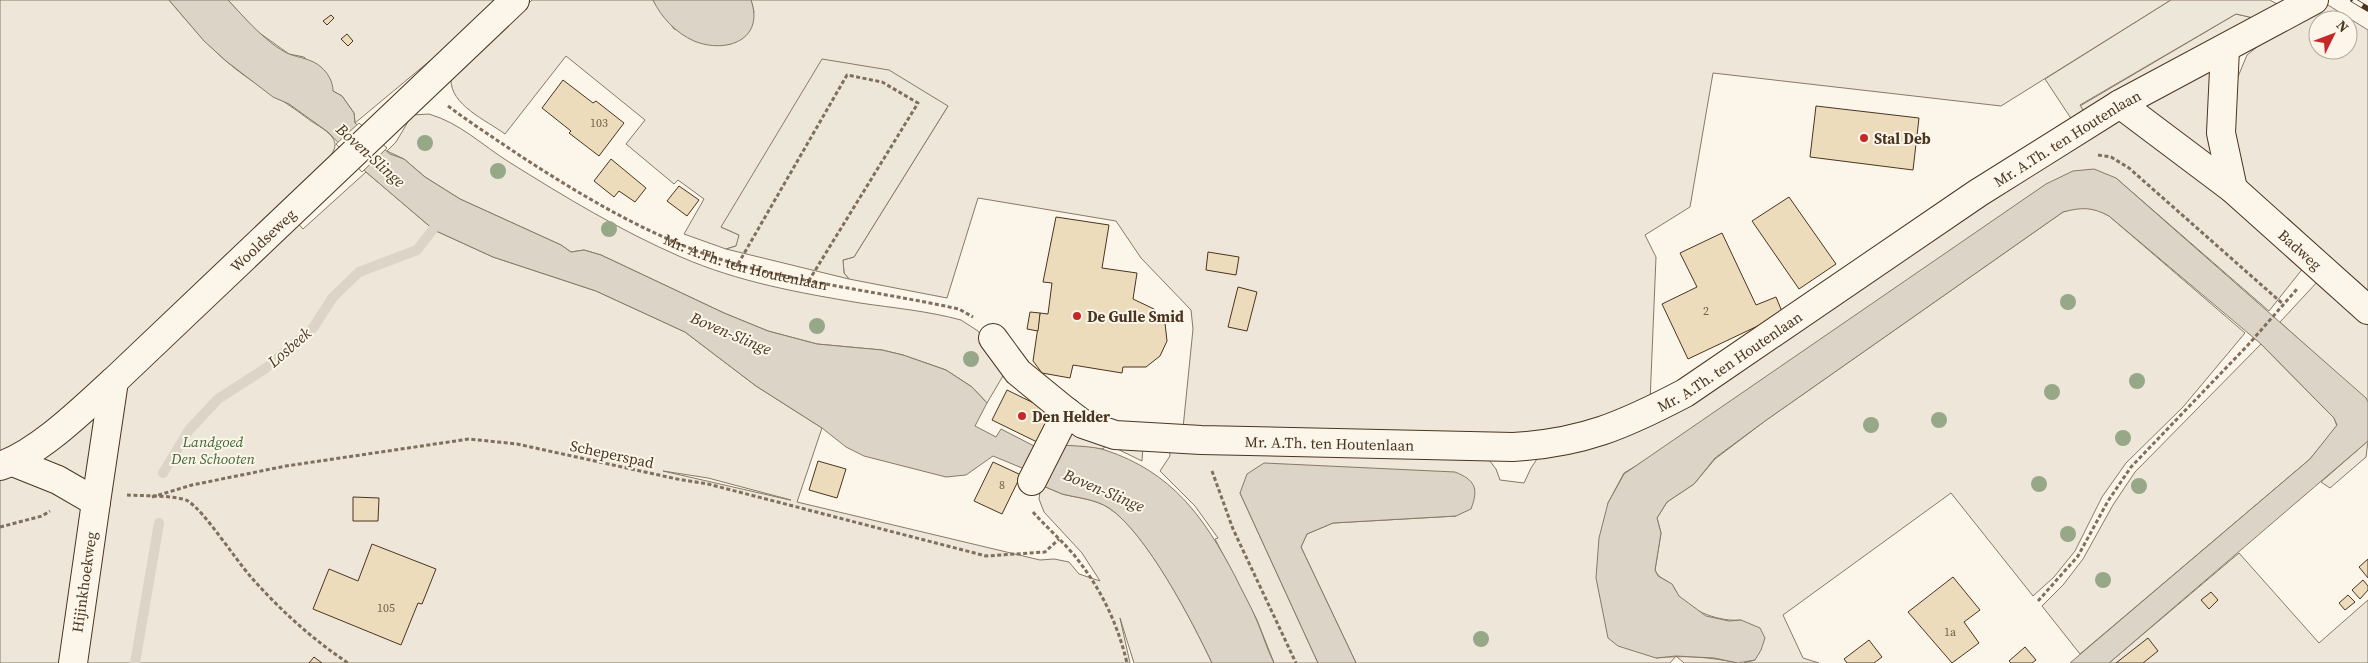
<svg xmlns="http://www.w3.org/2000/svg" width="2368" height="663" font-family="'Source Serif 4',serif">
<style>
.green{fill:#ede6d9;stroke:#887966;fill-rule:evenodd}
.parking{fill:#ede7d9;stroke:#887966}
.water{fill:#dcd4c6;stroke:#887966}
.pier{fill:#fbf6e9;stroke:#887966}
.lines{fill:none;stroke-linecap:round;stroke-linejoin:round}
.stream{stroke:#dcd4c6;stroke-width:10}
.building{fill:#ecdcbc;stroke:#4a3520}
.minor-casing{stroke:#4a3520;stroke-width:30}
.tertiary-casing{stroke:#4a3520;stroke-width:30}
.secondary-casing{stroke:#4a3520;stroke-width:30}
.path{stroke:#7f6f5c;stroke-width:3;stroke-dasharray:4 2.5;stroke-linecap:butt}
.minor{stroke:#fbf6e9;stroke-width:28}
.tertiary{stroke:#fbf6e9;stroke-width:28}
.secondary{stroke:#fbf6e9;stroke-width:28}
.rail-casing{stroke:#4a3520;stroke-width:5.5}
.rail{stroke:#fbf6e9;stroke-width:4;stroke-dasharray:11;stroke-linecap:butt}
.tree{fill:#96a887}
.poi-dot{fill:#c62828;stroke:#fbf6e9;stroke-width:2}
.labels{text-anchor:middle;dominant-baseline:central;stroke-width:4;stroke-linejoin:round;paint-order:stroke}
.number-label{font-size:12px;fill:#725f47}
.poi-label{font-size:15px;font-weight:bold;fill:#4a3520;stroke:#fbf6e9;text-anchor:start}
.street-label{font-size:15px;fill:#4a3520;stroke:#fbf6e9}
.park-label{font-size:15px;font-style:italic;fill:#436837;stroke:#fbf6e9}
.water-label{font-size:16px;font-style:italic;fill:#4a3520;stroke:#fbf6e9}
</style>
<rect width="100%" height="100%" fill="#fbf6e9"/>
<g class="green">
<path d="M0,0H169C187,21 205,43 226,61C251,83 281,98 307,118C315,125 336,133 335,146C333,161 293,193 281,204L303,229L366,172L434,230L493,257L596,291L685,332L756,386L822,428L797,502L1040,560L1054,559L1069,562L1079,574L1100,581L1082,553L1044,512L1039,499L1041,485C1048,488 1055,491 1062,494C1078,498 1095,499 1109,508C1147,533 1192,621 1212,663H1134L1120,618L1130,663H0ZM663,471L708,478L791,500H790Z"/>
<path d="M228,0H495L438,54L355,123L354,113L342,96L333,91L304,57L289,54L254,29Z"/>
<path d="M532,0H653L674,29L722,44H731L754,12L751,0H2171L2001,106L1713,73L1690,207L1645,235L1656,257L1650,402L1546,436L1183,428L1193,329L1191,310L1141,258L1116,221L978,198L947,298L849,279L844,273L843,260L854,257L948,106L721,227L739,235V241L736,246L726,249L684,234L704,199L678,180L674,184L626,144L645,120L566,56L505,134C486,120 450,105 451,79Z"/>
<path d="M2328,5L2368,30V299L2244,181L2234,147L2232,91L2247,55L2277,31ZM2318,20H2348V50H2318Z"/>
<path d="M2236,14L2258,19L2086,115L2080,106Z"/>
<path d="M2200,70H2214L2218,161L2147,113L2143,102Z"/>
<path d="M429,114C460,123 482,145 509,162C565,197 621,231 681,257C738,282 800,293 860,303C894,308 928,311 961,320L978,331L1007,369L987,403L972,387L946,370L903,355L882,350L817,344L768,331L724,313L601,255L584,250L571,252L561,245L460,199L425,177L404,159L387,151L396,142L412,115Z"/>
<path d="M2117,116L2161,144L2304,267L2269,311L2116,178L1624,473L1608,503L1656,658C1684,655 1710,657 1738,663H1684L1676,656L1670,663H1356L1301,547L1307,534L1333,523L1456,516L1240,493L1318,663H1274L1257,620L1215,539L1218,538L1195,506L1160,471L1170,456L1169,446L1486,456L1496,469L1500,480L1524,483L1531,468L1539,456L1588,445Z"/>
<path d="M2079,207L2094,208L2109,216L2245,333L2183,407L2126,463L2102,497L2075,551L2054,577L2033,596L1951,493L1783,615L1803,658L1819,663H1744L1755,660L1741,620C1720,622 1692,612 1678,595C1676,592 1675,588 1672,585C1666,579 1659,579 1655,570L1661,533L1657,518L1667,502L1694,484L1715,459L1765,421L2063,212Z"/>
<path d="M2319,280L2368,320V402L2280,322Z"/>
<path d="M2261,344L2334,418L2337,426L2310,459L2080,654L2042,606L2063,585L2083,559L2113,505L2135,472Z"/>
<path d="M1074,432L1143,446L1142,461L1107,444L1103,449L1060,445L1068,433Z"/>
<path d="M2368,441L2366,457L2330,488L2321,482Z"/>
<path d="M2239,553L2319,643L2368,600V663H2109Z"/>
</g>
<g class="parking">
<path d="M2171,0H2270L2282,7L2258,19L2236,14L2080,105L2086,115L2074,123L2045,79Z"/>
<path d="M822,59L889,70L948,106L854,257L843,260L844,273L849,279L726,249L736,246L739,235L721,227Z"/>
</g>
<g class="water">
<path d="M169,0H228C244,17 267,44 289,54C300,58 312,59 321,67C328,73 333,82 333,91L342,96L354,113L355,123L390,154L404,159L425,177L460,199L561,245L571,252L584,250L601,255L724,313L768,331L817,344L882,350L903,355L946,370L972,387L987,403L975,426L996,437L1001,429L1038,448L1027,470L993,456L966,475L946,477L864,456L846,447L822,428L756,386L685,332L596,291L493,257L434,230L366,172L328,132L289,104L273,97L226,61L204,41Z"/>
<path d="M653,0H751C765,40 726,54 694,41C676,33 661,17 653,0Z"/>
<path d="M2094,169L2116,178L2366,398L2368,402V441L2109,663H2070L2310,459L2337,425L2334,418L2261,344L2109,216C2092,207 2082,207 2063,212L1765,421L1715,458L1694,484L1667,502L1657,518L1661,533L1655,570L1658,576L1672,584L1679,596L1706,616L1729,621L1741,620L1760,628L1765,638L1761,650L1755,660L1738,663L1714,658L1676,656L1656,658L1618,646L1608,638L1596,578L1599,538L1608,503L1624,474L2046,184L2073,171Z"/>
<path d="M1060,445C1074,446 1092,446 1105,450C1172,472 1204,517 1235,576C1242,591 1251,606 1257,621C1263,635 1267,649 1274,663H1212C1192,621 1147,534 1109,508C1095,499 1078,498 1062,494C1055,491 1048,488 1041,485Z"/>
<path d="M1264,463L1455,472C1475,480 1479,488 1471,509L1456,516L1333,523L1307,534L1301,547L1356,663H1318L1240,493L1247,474Z"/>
</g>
<path class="pier" d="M359,123L387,148L362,172L336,144Z"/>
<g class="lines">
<g class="stream">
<path d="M163,473L189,430L218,399L266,368L313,328L333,297L359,272L417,250L441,219"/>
<path d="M135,663L159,523"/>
</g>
</g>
<g class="building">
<path d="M331,15L334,18L327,25L323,21Z"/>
<path d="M347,34L353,41L348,46L341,39Z"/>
<path d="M563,80L593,103L596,101L624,123L599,156L569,133L571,131L542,108Z"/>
<path d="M1816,106L1919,118L1913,170L1810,157Z"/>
<path d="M611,159L646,188L635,202L619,191L614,197L594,181Z"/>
<path d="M679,186L699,200L687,216L667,201Z"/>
<path d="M1789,197L1836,264L1799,289L1752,221Z"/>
<path d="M1056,217L1109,225L1102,268L1137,273L1133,299L1154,309L1165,323L1167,341L1160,356L1146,367H1123L1122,373L1073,365L1070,378L1042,373L1033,361L1040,313L1048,314L1052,283L1043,282Z"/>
<path d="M1722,233L1756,305L1776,297L1783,314L1688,359L1662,304L1697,287L1680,253Z"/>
<path d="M1208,252L1239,257L1236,275L1206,270Z"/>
<path d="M1238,287L1257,292L1247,331L1228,327Z"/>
<path d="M1030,312L1040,313L1038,331L1027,329Z"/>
<path d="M1007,390L1052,412L1037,442L992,420Z"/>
<path d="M818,461L846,469L837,498L809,490Z"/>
<path d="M993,462L1021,475L1002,514L974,501Z"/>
<path d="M353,497L379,498L378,521H353Z"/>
<path d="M372,544L436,569L422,604L418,603L401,645L313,609L329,569L358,581Z"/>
<path d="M2368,559V578L2359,567Z"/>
<path d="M1953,577L1980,610L1964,622L1979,643L1952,663L1908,612Z"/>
<path d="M2363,580L2368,586V590L2360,599L2352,590Z"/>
<path d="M2211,592L2218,600L2209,609L2201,600Z"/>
<path d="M2348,595L2355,602L2345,610L2339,603Z"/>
<path d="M2148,638L2158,651L2143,663H2116Z"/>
<path d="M1869,640L1882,657L1874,663H1847L1844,659Z"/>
<path d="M2025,647L2036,660L2032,663H2011L2009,661Z"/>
<path d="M314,657L322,663H309Z"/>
</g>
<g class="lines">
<g class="minor-casing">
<g id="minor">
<path d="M2225,49L2221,133L2233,189"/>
<path id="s2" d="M2120,104L2233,189L2368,310"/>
<path id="s3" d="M993,338L1018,372L1067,412L1083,424L1115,435L1201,440L1513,447C1583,443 1624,425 1685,393L1978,193L2120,104L2314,0"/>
<path d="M1032,481L1067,412"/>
</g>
</g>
<g class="tertiary-casing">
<g id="tertiary">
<path d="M13,462L58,480L96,502L73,663"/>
<path d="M96,502L114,381"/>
</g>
</g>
<g class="secondary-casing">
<g id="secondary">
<path id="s4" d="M0,466C39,453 83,409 114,381L515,0"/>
</g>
</g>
<g class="path">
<path id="s1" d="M448,106C469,122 491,136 513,151C583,197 658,242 739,265C811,284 885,293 959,309L973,317"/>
<path d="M2098,155L2111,157L2129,168L2283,304"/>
<path d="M738,264L847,75L882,82L918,103L808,282"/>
<path d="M1212,471L1233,529L1296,663"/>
<path d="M127,495C142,496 177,495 188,501C205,512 235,559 251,577C279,609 312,639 348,663"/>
<path d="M152,497L192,485L286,466L469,439L517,444L677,479L708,484L986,556L1045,552L1059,539"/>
<path d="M1033,512C1047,528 1065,543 1078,560C1102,591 1118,625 1127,663"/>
<path d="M0,527L42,516L50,511"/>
<path d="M2038,601L2078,556L2108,501L2131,467L2248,345L2297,289"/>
</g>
<use href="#minor" class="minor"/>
<use href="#tertiary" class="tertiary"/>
<use href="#secondary" class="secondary"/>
<g class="rail-casing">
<path id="rail" d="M2353,0L2368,9"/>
</g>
<use href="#rail" class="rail"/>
</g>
<g class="tree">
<circle cx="425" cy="143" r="8"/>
<circle cx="498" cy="171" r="8"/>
<circle cx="609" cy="229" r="8"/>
<circle cx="2068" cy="302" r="8"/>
<circle cx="817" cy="326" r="8"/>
<circle cx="971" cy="359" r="8"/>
<circle cx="2137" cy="381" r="8"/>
<circle cx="2052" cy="392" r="8"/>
<circle cx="1939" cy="420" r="8"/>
<circle cx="1871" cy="425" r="8"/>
<circle cx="2123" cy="438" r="8"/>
<circle cx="2039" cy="484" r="8"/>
<circle cx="2139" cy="486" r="8"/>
<circle cx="2068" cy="534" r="8"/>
<circle cx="2103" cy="580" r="8"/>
<circle cx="1481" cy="639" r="8"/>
</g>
<g class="poi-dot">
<circle cx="1864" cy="138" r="5"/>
<circle cx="1077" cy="316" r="5"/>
<circle cx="1022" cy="416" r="5"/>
</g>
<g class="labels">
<g class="number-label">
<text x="599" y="123">103</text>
<text x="1706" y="311">2</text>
<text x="1002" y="485">8</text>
<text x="386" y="608">105</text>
<text x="1950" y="632">1a</text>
</g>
<g class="poi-label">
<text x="1874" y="138">Stal Deb</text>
<text x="1087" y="316">De Gulle Smid</text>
<text x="1032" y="416">Den Helder</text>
</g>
<g class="street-label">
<text stroke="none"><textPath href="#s3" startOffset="1199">Mr. A.Th. ten Houtenlaan</textPath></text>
<text stroke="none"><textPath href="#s4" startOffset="348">Wooldseweg</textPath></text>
<text stroke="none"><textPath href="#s2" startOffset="232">Badweg</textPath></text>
<text stroke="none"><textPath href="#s1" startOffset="339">Mr. A.Th. ten Houtenlaan</textPath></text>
<text stroke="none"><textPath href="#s3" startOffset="794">Mr. A.Th. ten Houtenlaan</textPath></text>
<text stroke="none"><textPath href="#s3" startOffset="374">Mr. A.Th. ten Houtenlaan</textPath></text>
<text transform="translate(612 454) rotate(12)">Scheperspad</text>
<text transform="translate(84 582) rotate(-82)">Hijinkhoekweg</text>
</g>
<g class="park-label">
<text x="213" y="441">Landgoed<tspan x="213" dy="17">Den Schooten</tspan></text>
</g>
<g class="water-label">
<text transform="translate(371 155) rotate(42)">Boven-Slinge</text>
<text transform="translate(731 333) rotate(23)">Boven-Slinge</text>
<text transform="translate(289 347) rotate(-41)">Losbeek</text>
<text transform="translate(1104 490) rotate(23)">Boven-Slinge</text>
</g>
</g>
<g transform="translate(2333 35) rotate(48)"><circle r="24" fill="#fbf6e9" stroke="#b4a999"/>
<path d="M0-4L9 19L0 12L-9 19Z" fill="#c62828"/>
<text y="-8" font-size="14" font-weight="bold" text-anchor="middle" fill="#4a3520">N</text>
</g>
</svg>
